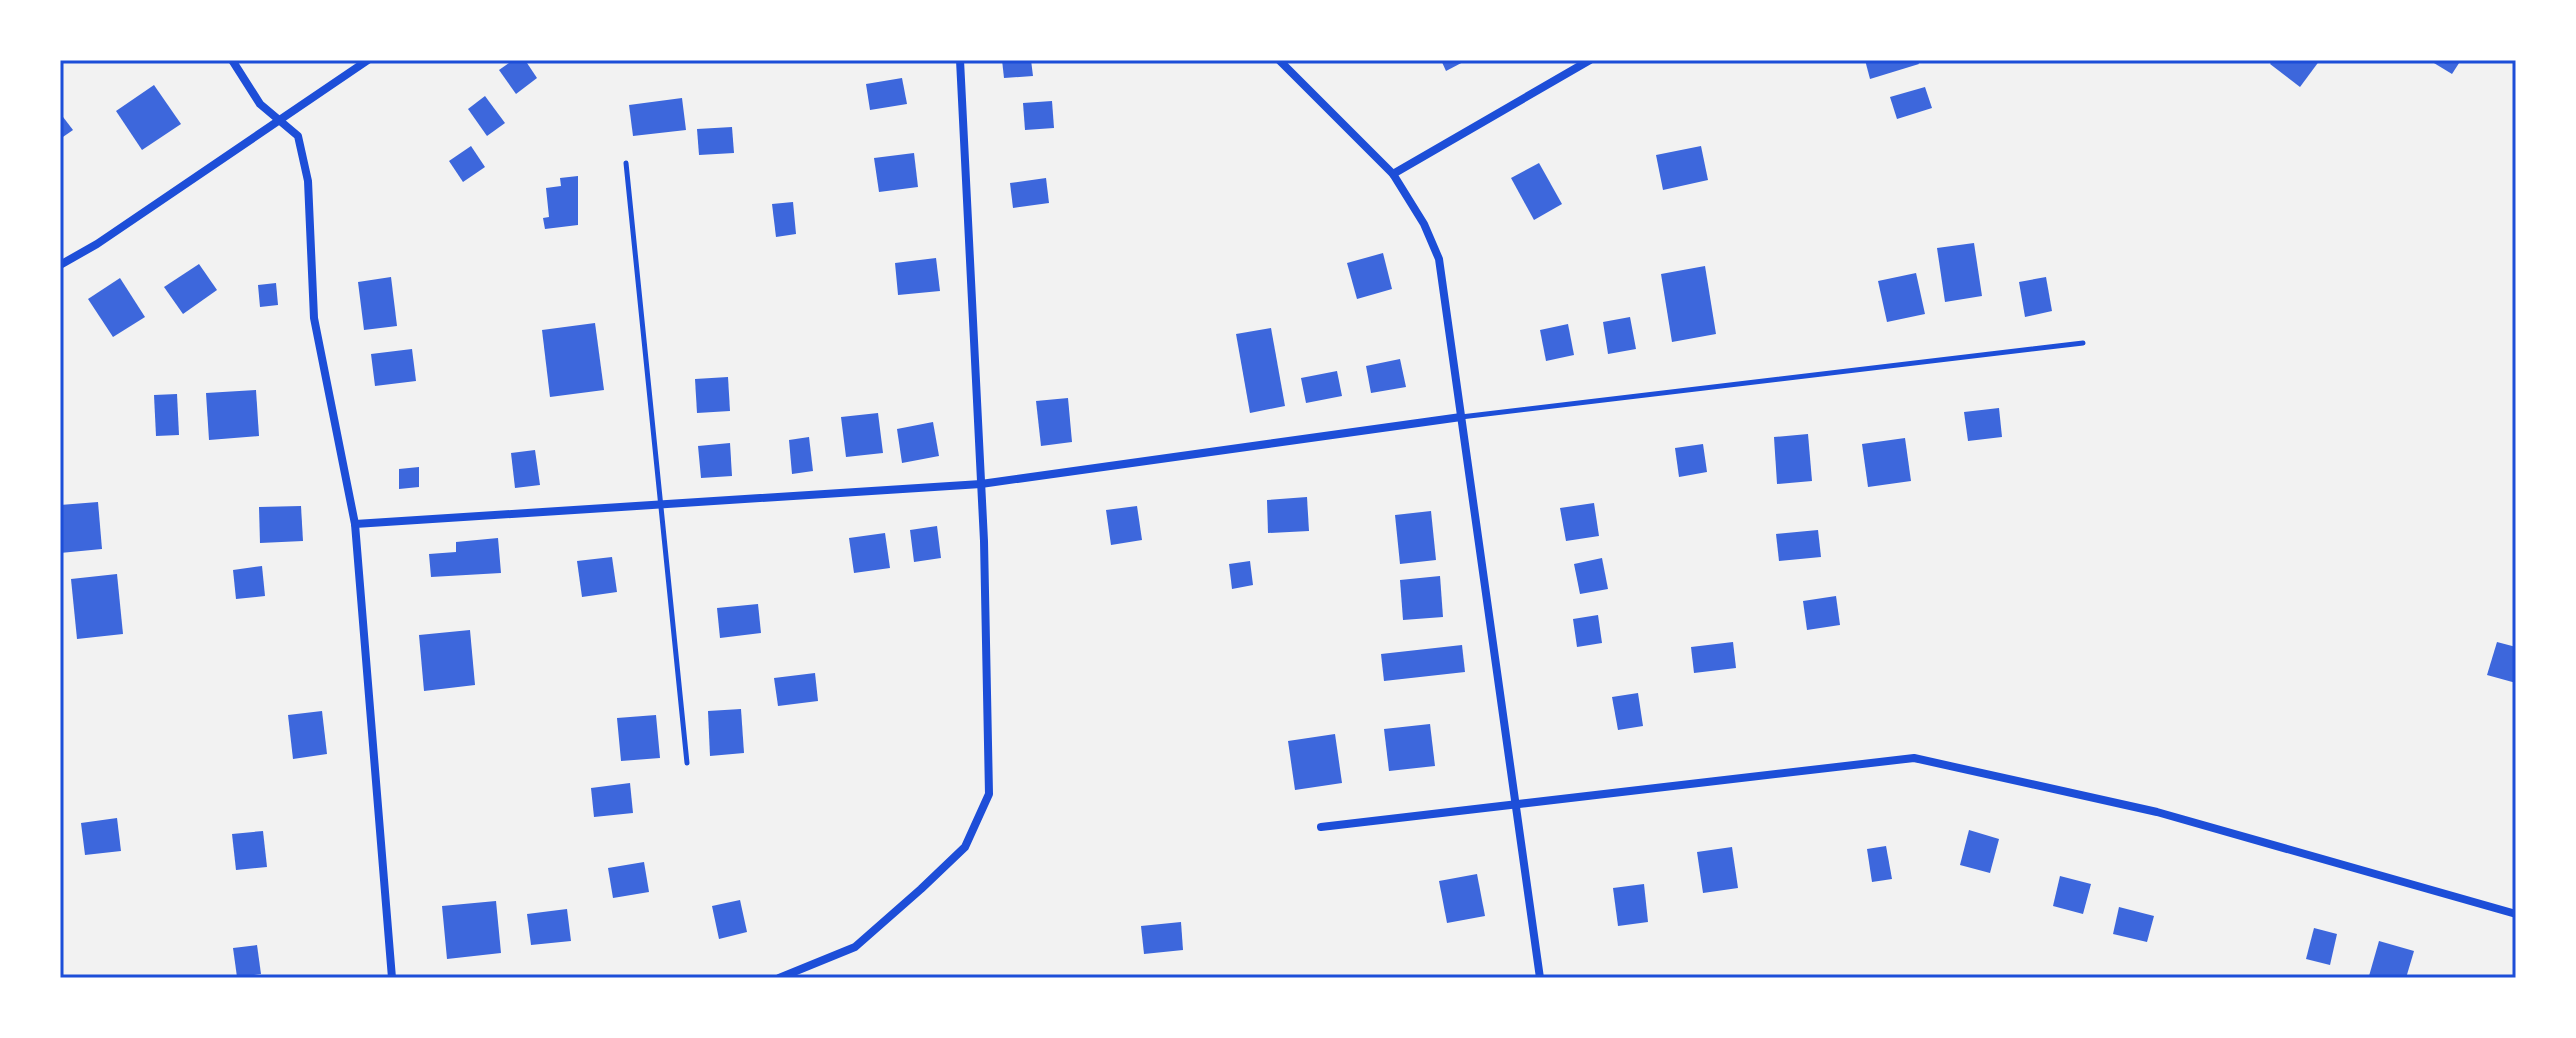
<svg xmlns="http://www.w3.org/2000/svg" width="2576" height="1038" font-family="'PT Sans',sans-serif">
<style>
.building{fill:#3d67dc}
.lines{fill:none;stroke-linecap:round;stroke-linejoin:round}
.service{stroke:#1d4ed8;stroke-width:5}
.minor{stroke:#1d4ed8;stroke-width:8}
.neatline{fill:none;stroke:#1d4ed8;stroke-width:3}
</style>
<rect width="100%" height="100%" fill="#f2f2f2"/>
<g class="building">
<path d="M513,60H525L537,78L516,94L499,70Z"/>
<path d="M1002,60H1031L1033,76L1004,78Z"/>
<path d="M1441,60H1467L1446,71Z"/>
<path d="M1865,60H1917L1919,64L1870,79Z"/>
<path d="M2273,60H2320L2300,87L2270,64Z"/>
<path d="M2429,60H2461L2452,74Z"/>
<path d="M902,78L907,104L870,110L866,84Z"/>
<path d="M154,85L181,124L142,150L116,111Z"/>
<path d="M1925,87L1932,108L1897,119L1890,97Z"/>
<path d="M485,96L505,123L487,136L468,109Z"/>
<path d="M682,98L686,130L633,136L629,105Z"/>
<path d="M1052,101L1054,128L1025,130L1023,103Z"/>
<path d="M60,113L73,130L60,139Z"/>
<path d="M732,127L734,153L699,155L697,129Z"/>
<path d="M471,146L485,167L463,182L449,161Z"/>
<path d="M1701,146L1708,180L1663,190L1656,155Z"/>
<path d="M914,153L918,187L879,192L874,158Z"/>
<path d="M1539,163L1562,204L1534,220L1511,178Z"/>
<path d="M578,176V225L545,229L543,218L549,217L546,188L561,186L560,178Z"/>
<path d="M1046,178L1049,203L1013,208L1010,183Z"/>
<path d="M793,202L796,234L776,237L772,204Z"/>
<path d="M1974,243L1982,296L1945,302L1937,248Z"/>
<path d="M1383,253L1392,289L1357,299L1347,263Z"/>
<path d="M936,258L940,291L898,295L895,263Z"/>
<path d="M199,264L217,290L183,314L164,287Z"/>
<path d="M1705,266L1716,334L1672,342L1661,274Z"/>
<path d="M1916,273L1925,314L1887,322L1878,281Z"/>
<path d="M391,277L397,326L364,330L358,282Z"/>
<path d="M2046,277L2052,311L2025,317L2019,282Z"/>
<path d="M120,278L145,317L113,337L88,299Z"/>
<path d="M276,283L278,305L260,307L258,285Z"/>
<path d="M1630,317L1636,349L1608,354L1603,322Z"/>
<path d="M595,323L604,390L550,397L542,330Z"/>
<path d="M1568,324L1574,355L1546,361L1540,330Z"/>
<path d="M1271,328L1285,406L1250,413L1236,334Z"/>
<path d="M412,349L416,381L375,386L371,354Z"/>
<path d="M1400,359L1406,387L1371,393L1366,366Z"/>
<path d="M1337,371L1342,396L1306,403L1301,378Z"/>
<path d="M728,377L730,411L697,413L695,379Z"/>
<path d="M256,390L259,436L209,440L206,393Z"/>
<path d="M177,394L179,435L156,436L154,395Z"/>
<path d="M1068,398L1072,442L1041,446L1036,401Z"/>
<path d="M1999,408L2002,437L1968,441L1964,412Z"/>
<path d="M878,413L883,453L846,457L841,417Z"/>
<path d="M933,422L939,456L902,463L897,429Z"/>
<path d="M1808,434L1812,481L1777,484L1774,437Z"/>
<path d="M809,437L813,471L792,474L789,440Z"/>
<path d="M1905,438L1911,481L1868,487L1862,444Z"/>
<path d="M730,443L732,476L701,478L698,446Z"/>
<path d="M1703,444L1707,472L1679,477L1675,448Z"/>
<path d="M535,450L540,485L515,488L511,453Z"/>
<path d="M419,467V487L399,489V469Z"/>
<path d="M1307,497L1309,531L1268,533L1267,500Z"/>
<path d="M98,502L102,549L60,553V505Z"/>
<path d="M1594,503L1599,536L1566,541L1560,508Z"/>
<path d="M301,506L303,541L260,543L259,507Z"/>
<path d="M1137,506L1142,540L1111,545L1106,510Z"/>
<path d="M1431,511L1436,560L1400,564L1395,515Z"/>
<path d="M937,526L941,558L914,562L910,530Z"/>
<path d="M1818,530L1821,557L1779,561L1776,534Z"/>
<path d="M885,533L890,568L854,573L849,538Z"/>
<path d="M498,538L501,573L431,577L429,554L456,552V542Z"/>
<path d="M612,557L617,592L582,597L577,561Z"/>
<path d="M1602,558L1608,589L1580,594L1574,564Z"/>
<path d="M1250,561L1253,585L1232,589L1229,564Z"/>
<path d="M262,566L265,596L236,599L233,570Z"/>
<path d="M117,574L123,634L77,639L71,579Z"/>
<path d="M1440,576L1443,617L1403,620L1400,580Z"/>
<path d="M1836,596L1840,625L1807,630L1803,601Z"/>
<path d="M758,604L761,633L720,638L717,608Z"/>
<path d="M1598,615L1602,643L1577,647L1573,619Z"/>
<path d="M470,630L475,685L424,691L419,635Z"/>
<path d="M1733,642L1736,668L1694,673L1691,647Z"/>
<path d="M2497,642L2516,647V683L2487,675Z"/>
<path d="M1462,645L1465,672L1384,681L1381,654Z"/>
<path d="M815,673L818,701L778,706L774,678Z"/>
<path d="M1638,693L1643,726L1618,730L1612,697Z"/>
<path d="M741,709L744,753L710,756L708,711Z"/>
<path d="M322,711L327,754L293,759L288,715Z"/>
<path d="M656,715L660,758L621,761L617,718Z"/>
<path d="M1430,724L1435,766L1389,771L1384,729Z"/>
<path d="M1335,734L1342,783L1295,790L1288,741Z"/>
<path d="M630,783L633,813L594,817L591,788Z"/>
<path d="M117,818L121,851L85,855L81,823Z"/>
<path d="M1969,830L1999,839L1990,873L1960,865Z"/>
<path d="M263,831L267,867L236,870L232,834Z"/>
<path d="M1886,846L1892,879L1872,882L1867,849Z"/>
<path d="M1732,847L1738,888L1703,893L1697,852Z"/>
<path d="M644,862L649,892L613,898L608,868Z"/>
<path d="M1477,874L1485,916L1447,923L1439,881Z"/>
<path d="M2060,876L2091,884L2083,914L2053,906Z"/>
<path d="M1644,884L1648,922L1618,926L1613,888Z"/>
<path d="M740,900L747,932L719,939L712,906Z"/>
<path d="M496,901L501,953L447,959L442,906Z"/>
<path d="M2119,907L2154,916L2147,942L2113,934Z"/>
<path d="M567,909L571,941L531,945L527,914Z"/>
<path d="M1181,922L1183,950L1144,954L1141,926Z"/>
<path d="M2314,928L2337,934L2330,965L2306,959Z"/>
<path d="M2379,941L2414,951L2406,978L2369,976Z"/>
<path d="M257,945L261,974L237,977L233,948Z"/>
</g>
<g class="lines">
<g class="service">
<path d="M626,163L687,763"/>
<path d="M1461,417L2083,343"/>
</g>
<g class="minor">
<path d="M232,60L260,104L298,136L308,181L314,318L355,524L392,978"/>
<path d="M1279,60L1393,174L1424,224L1439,259L1540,978"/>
<path d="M1393,174L1590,60"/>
<path d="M60,265L97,244L368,60"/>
<path d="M355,524L981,484L1461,417"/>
<path d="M1321,827L1914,758L2157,812L2516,914"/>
<path d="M779,978L855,947L921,889L965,847L989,794L984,541L960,60"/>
</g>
</g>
<rect width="2576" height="1038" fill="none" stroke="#ffffff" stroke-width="124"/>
<rect x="62" y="62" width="2452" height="914" class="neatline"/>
</svg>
